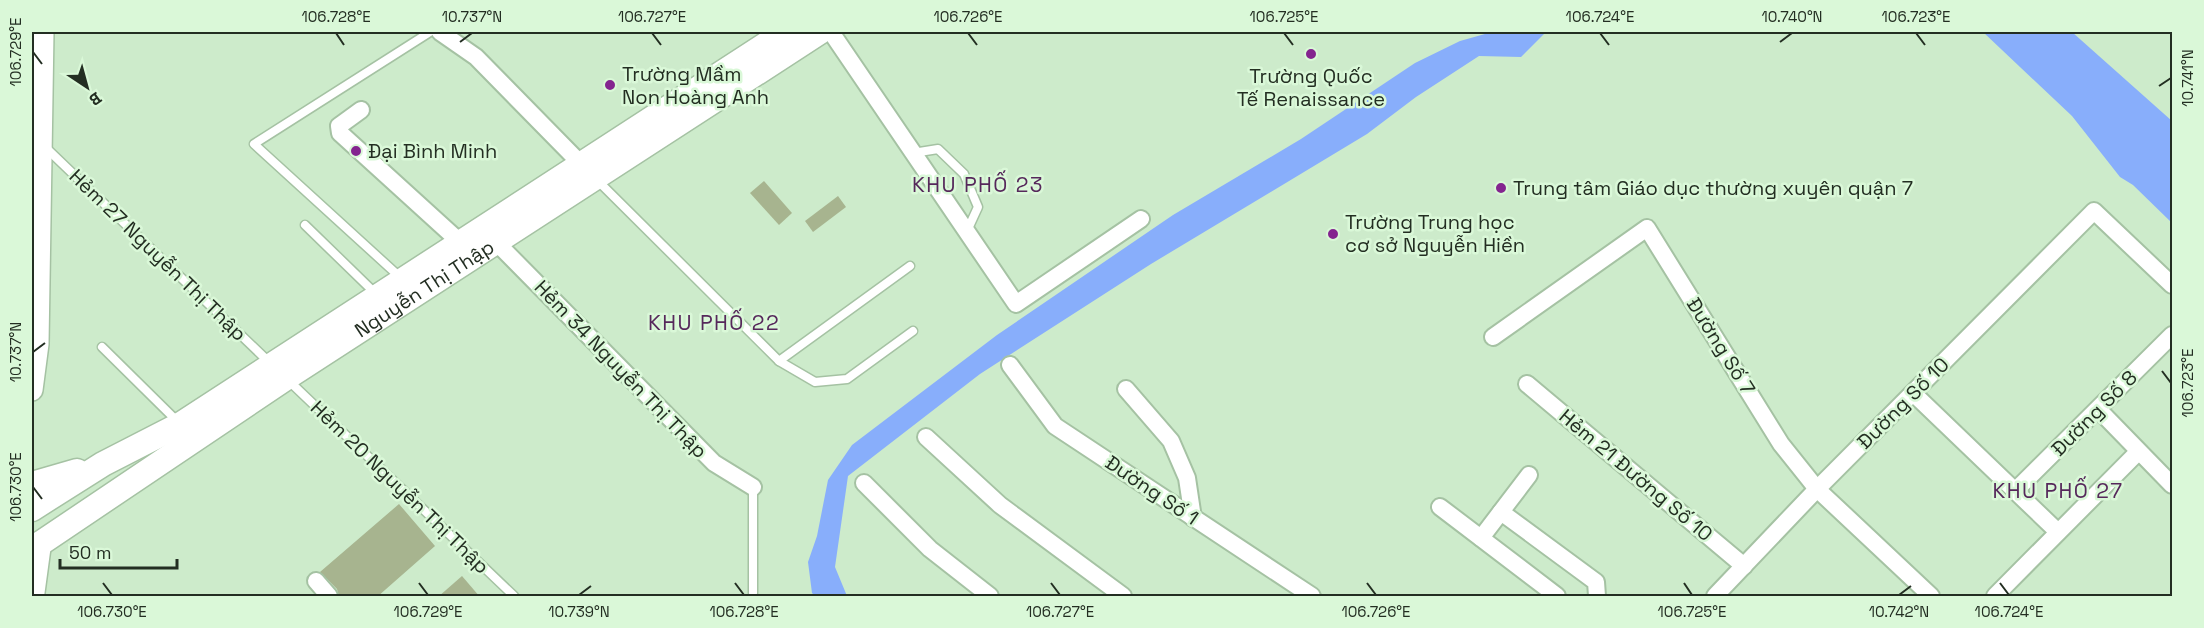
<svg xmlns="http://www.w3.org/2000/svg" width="2204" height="628" font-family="'Space Grotesk',sans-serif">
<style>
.water{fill:#88aefb}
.building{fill:#a7b48f}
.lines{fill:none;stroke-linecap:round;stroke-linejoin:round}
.service-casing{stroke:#a5c2a3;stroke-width:11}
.minor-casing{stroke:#a5c2a3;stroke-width:20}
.tertiary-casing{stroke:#a5c2a3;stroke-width:24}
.secondary-casing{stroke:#a5c2a3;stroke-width:27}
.service{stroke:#fff;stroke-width:8}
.minor{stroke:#fff;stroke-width:16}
.tertiary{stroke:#fff;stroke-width:21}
.secondary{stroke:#fff;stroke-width:24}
.ticks{fill:none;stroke:#232e22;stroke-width:2}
.poi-dot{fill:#84248f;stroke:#daf8d8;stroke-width:2}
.labels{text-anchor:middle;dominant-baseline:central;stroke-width:5;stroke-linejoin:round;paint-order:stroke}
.poi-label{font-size:20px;fill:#232e22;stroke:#daf8d8;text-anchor:start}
.street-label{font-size:20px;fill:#232e22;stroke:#daf8d8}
.neighbourhood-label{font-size:21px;letter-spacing:1.5px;fill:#56285b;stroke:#daf8d8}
.neatline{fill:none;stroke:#232e22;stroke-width:2}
.ticks-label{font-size:15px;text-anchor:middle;fill:#232e22}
</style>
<rect width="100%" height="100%" fill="#cdebcb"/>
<g class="water">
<path d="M1492,32H1546L1521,57L1479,56L1416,97L1367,134L1151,264L980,374L848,476L835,567L847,596H815L812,593L808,562L817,536L828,480L852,445L997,335L1173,215L1301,139L1415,63L1460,41Z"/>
<path d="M1983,32H2072L2172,121V223L2133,185L2120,177L2072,116Z"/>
</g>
<g class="building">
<path d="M764,181L792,213L779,225L750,193Z"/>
<path d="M838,196L846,207L813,232L805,221Z"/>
<path d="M399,504L435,546L377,597H339L337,589L320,572Z"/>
<path d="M462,576L480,597H438Z"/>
</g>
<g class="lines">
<g class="service-casing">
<g id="service">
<path d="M43,145L270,363"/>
<path d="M913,153L938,149L964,174L978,207L967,231"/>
<path d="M597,180L779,361L910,266"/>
<path d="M305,225L376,294"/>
<path d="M401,278L254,144L430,32"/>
<path d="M102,347L178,422"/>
<path d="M779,361L815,382L847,379L913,331"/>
<path d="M289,381L514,596"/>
<path d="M753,593V487"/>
</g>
</g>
<g class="minor-casing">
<g id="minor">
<path d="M440,32L476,57L582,165"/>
<path d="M831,32L1016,304L1141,219"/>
<path d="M361,110L339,126L340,133L461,243"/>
<path d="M496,242L714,463L753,487"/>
<path d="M1493,337L1647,228L1781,444L1817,489L1931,596"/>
<path d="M1010,365L1055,426L1312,596"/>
<path d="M1527,384L1744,566"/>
<path d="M1126,389L1171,441L1187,478L1193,518"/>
<path d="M1913,393L2058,532"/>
<path d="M2098,409L2172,485"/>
<path d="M926,437L1000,505L1123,596"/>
<path d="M864,483L930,549L990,596"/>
<path d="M2015,491L2172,335"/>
<path d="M1440,507L1557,596"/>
<path d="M1501,512L1596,582L1597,596"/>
<path d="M1481,538L1529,475"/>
<path d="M316,581L329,596"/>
<path d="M1715,596L1817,489L2094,211L2172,285"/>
<path d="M1995,596L2138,452"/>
</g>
</g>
<g class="tertiary-casing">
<path id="tertiary" d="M32,390L38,344L43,32"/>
</g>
<g class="secondary-casing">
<g id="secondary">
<path d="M32,484L77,471"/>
<path d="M32,509L103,464L181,424L785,32"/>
<path id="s1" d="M32,549L286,378L820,32"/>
<path d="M32,596L39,544"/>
</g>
</g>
<use href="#service" class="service"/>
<use href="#minor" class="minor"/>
<use href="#tertiary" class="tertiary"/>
<use href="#secondary" class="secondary"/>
</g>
<path class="ticks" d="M336,33L344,45M652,33L661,45M968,33L977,45M1284,33L1293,45M1600,33L1609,45M1916,33L1925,45M460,42L472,33M1780,42L1792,33M33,52L42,64M2159,86L2171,78M33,352L45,343M2162,371L2171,383M33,487L42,499M103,583L112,595M419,583L428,595M735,583L744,595M1051,583L1060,595M1367,583L1376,595M1684,583L1692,595M2000,583L2009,595M579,595L591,586M1899,595L1911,586"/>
<g class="poi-dot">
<circle cx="1311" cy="54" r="6"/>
<circle cx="610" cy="85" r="6"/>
<circle cx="356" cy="151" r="6"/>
<circle cx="1501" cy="188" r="6"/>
<circle cx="1333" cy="234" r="6"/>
</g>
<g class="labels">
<g class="poi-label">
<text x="622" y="74">Trường Mầm<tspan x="622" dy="23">Non Hoàng Anh</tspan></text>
<text x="1311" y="76" text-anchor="middle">Trường Quốc<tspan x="1311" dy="23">Tế Renaissance</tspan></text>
<text x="368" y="151">Đại Bình Minh</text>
<text x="1513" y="188">Trung tâm Giáo dục thường xuyên quận 7</text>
<text x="1345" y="222">Trường Trung học<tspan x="1345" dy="23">cơ sở Nguyễn Hiền</tspan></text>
</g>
<g class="street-label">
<text transform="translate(158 255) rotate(44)">Hẻm 27 Nguyễn Thị Thập</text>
<text stroke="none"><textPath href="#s1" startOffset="471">Nguyễn Thị Thập</textPath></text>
<text transform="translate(1721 346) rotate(58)">Đường Số 7</text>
<text transform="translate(621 369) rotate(46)">Hẻm 34 Nguyễn Thị Thập</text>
<text transform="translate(1903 403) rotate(-45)">Đường Số 10</text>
<text transform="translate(2094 413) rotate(-45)">Đường Số 8</text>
<text transform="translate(1636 475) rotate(40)">Hẻm 21 Đường Số 10</text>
<text transform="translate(400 487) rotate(44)">Hẻm 20 Nguyễn Thị Thập</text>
<text transform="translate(1152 490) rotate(34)">Đường Số 1</text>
</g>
<g class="neighbourhood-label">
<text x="978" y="184">KHU PHỐ 23</text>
<text x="714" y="322">KHU PHỐ 22</text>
<text x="2058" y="490">KHU PHỐ 27</text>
</g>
</g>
<rect width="2204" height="628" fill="none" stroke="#daf8d8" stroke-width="66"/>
<g transform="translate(87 87) rotate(144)" stroke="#daf8d8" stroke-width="4.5" paint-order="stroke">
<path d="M0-4.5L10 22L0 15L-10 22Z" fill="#232e22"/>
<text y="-9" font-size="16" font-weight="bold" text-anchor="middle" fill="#232e22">B</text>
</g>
<path d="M60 559v9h117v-9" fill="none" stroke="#232e22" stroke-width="3"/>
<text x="69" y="559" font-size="18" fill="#232e22" stroke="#daf8d8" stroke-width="4.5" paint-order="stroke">50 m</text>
<rect x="33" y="33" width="2138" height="562" class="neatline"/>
<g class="ticks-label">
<text x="336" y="22">106.728°E</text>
<text x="472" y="22">10.737°N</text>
<text x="652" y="22">106.727°E</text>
<text x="968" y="22">106.726°E</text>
<text x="1284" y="22">106.725°E</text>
<text x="1600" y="22">106.724°E</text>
<text x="1792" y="22">10.740°N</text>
<text x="1916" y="22">106.723°E</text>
<text transform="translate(16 52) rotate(-90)" y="5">106.729°E</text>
<text transform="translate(2188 78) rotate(-90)" y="5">10.741°N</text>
<text transform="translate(16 352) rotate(-90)" y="5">10.737°N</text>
<text transform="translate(2188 383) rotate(-90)" y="5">106.723°E</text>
<text transform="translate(16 487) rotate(-90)" y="5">106.730°E</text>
<text x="112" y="617">106.730°E</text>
<text x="428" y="617">106.729°E</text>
<text x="579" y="617">10.739°N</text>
<text x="744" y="617">106.728°E</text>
<text x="1060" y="617">106.727°E</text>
<text x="1376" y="617">106.726°E</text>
<text x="1692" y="617">106.725°E</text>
<text x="1899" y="617">10.742°N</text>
<text x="2009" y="617">106.724°E</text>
</g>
</svg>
